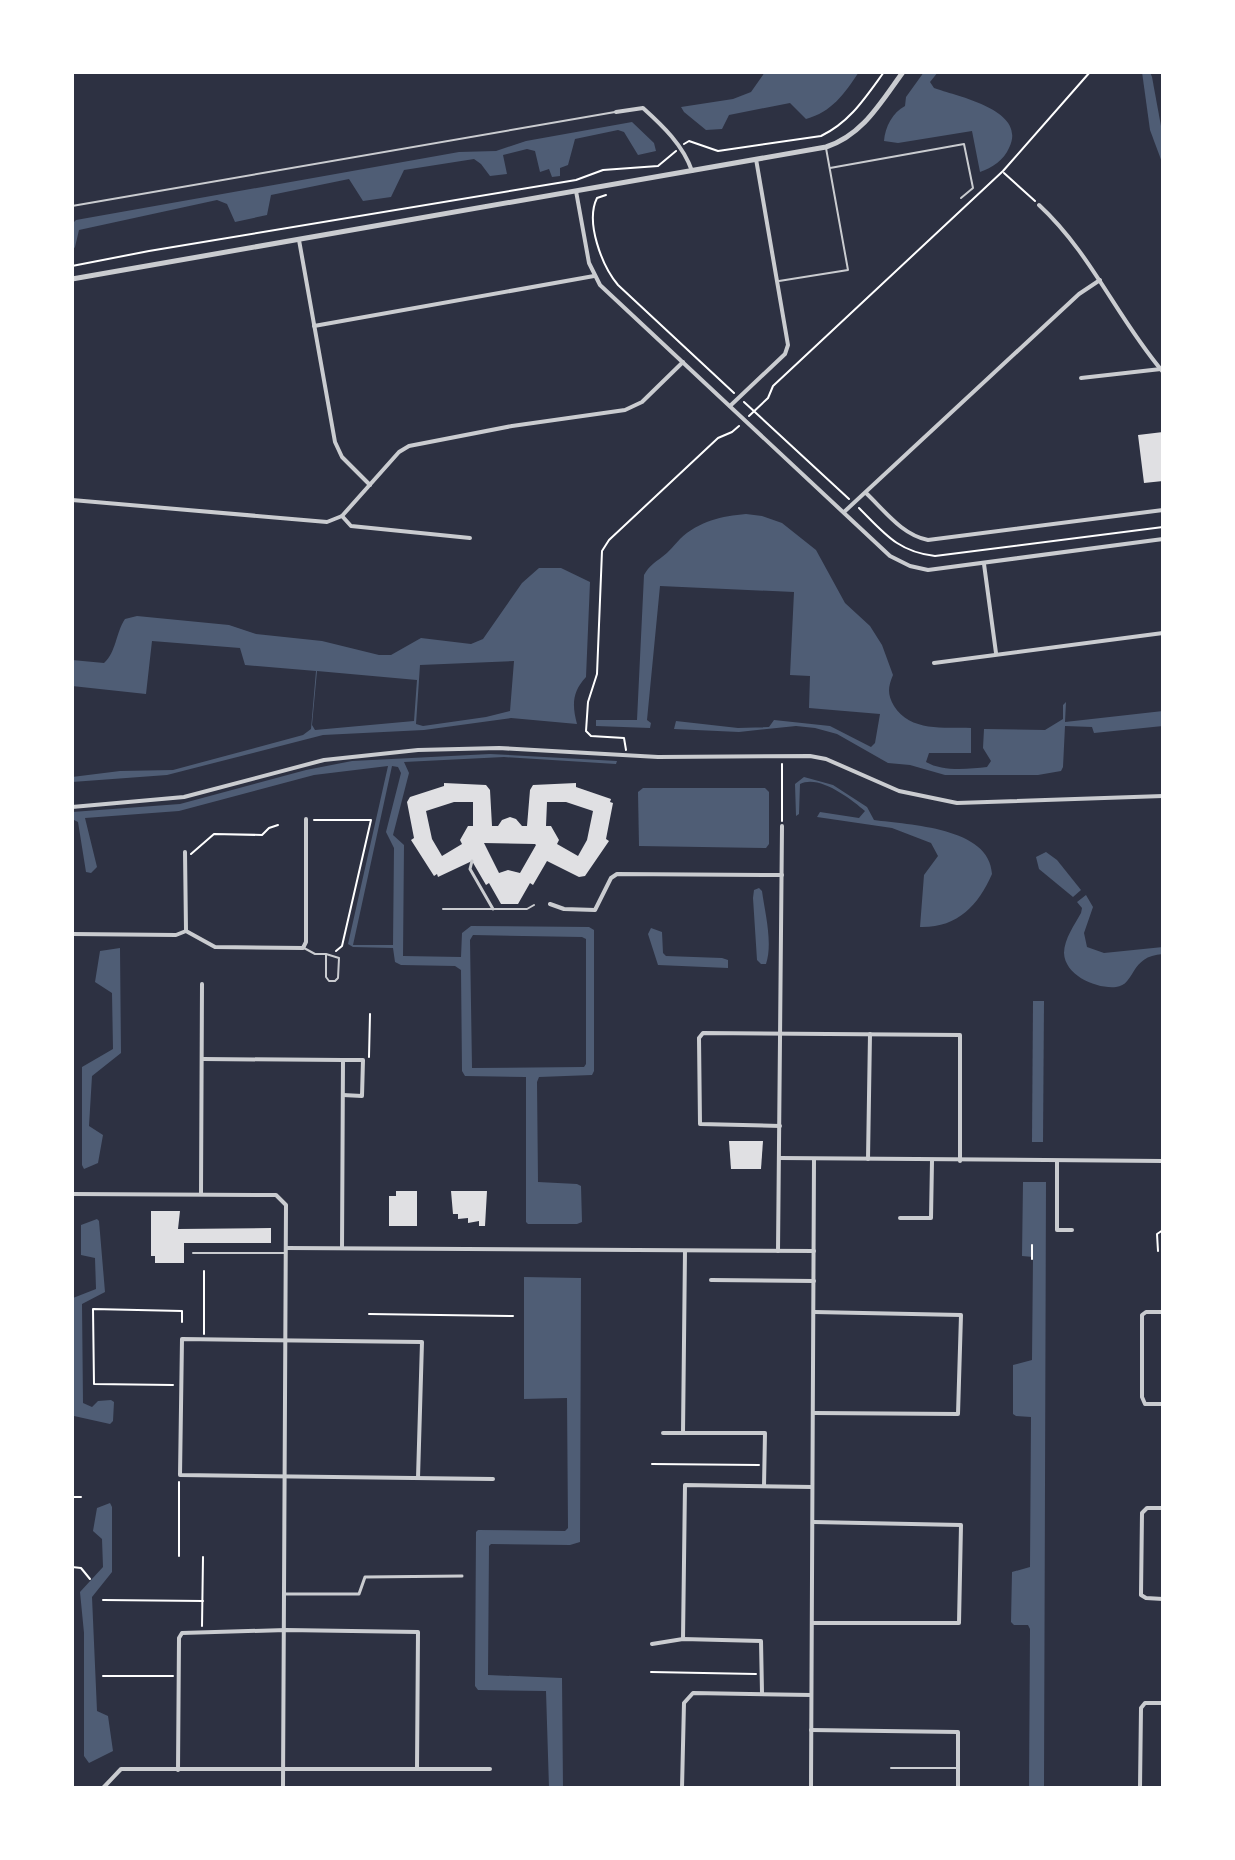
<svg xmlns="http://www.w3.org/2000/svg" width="1235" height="1860" font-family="Bitter,serif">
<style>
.water{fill:#4f5d75;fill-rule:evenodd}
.building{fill:#e0e0e3;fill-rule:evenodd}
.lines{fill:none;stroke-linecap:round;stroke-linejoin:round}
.path{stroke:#fff;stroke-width:2}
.service{stroke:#caccd0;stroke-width:2}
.pedestrian{stroke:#caccd0;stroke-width:3}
.minor{stroke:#caccd0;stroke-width:4}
.tertiary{stroke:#caccd0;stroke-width:5}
</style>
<rect width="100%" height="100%" fill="#2d3142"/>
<g class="water">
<path d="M765,72H859C844,94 832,112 806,119L790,103L729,115L722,129L706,130L684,112L681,107L733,99L751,92Z"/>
<path d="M924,72H938L930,82L934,88C959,97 1028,110 1009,148C1004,160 992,168 980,172L972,131L898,143L884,141C885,127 893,112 905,106L906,97Z"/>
<path d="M1142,72H1150L1152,77L1163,137V165L1150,130Z"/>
<path d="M632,122L654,143L656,151L638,155L624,132L618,130L575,139L568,165L560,168V176L552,177L549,169L540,172L535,151L527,149L503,155L507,174L490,176L481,164L474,159L404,170L391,197L363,201L349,179L271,195L267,215L235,222L227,204L217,200L79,230L75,247L72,251V224L76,220L459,152L496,151L526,141Z"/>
<path d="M746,514L762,516L782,523L816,550L845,603L870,626L882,645L893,675C888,687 887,694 894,706C910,732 944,727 971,728V753H929L926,762C943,772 969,769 987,767L991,761L983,748L984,729L1045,730L1063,719V705L1066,702L1065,722L1163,711V726L1094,733L1092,727L1065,726L1063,767L1061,771L1038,775H945L910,765L888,763L837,734L815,728L796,726L739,732L674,729L676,721L738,728L769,727L774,720L830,726L871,747L875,743L880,714L809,708L810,676L790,675L794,592L660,586L647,720L651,723L650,728L596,726V720H637L644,575C649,566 654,563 662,557C669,552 674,545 680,539C699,521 722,516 746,514Z"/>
<path d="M539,568H561L590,582L586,677C572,692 572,705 577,724L511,718L424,730L323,735L167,775L72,782V777L120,771L173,770L303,735L311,729L316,671L245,665L240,648L152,641L146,694L72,686V660L104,663C116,653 116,632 125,619L137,616L229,625L256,634L322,641L379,655H391L421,638L471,644L483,639L522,583ZM514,661L510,711L486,717L423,726L416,724L420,665ZM317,671L417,680L414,721L315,730L312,725Z"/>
<path d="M490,754L617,761L616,764L504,757L404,762L409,773L393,835L404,845L403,956L461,957L462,933L471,926L589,927L594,930V1071L592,1075L539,1077L537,1082L538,1182L577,1184L581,1186L582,1222L577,1224H528L526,1222V1077L465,1076L462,1071L461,970L455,966L401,965L395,962L393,948L353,947L348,944L388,766L314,775L179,811L85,818L97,867L91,873L86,872L78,822L72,819V812L180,804L306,770L352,761ZM392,766L398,767L401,773L386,832L394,848L393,945H353ZM473,935L582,937L586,939V1064L584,1067L472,1068L470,940Z"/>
<path d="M804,777L833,785L867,807L874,820C909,825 990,827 992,874C978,906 957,928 920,927L924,875L938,856L931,843L892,828L817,817L820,812L859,818L865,811C851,799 819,774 800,784L799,814L796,816L795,784Z"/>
<path d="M643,788H765L769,792V844L766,848L639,846L638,792Z"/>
<path d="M1046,852L1057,860L1081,890L1073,897L1039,869L1036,857Z"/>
<path d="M759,888L762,891C765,913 773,943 766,964H761L757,960L753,898L754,890Z"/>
<path d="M1086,895L1093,907L1084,933L1087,947L1104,953L1163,947V954C1129,956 1136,985 1116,987C1097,989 1065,976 1064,953C1064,939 1075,924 1081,913L1082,908L1077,902Z"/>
<path d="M651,928L662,932L663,953L666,956L722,958L728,960V968L658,965L648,934Z"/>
<path d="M120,948L121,1053L92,1076L89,1126L103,1135L98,1163L84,1169L82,1165V1067L113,1049L112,993L95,982L100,951Z"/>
<path d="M1033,1001H1044L1043,1142H1032Z"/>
<path d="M1023,1182H1046L1044,1788H1029L1030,1629L1028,1625H1014L1011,1622L1012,1572L1030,1567L1031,1417L1016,1416L1013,1414V1365L1032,1360L1033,1257L1022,1256Z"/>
<path d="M97,1219L99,1221L105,1292L82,1304L83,1403L92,1407L98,1401L111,1400L114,1402L113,1421L110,1424L74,1416L73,1413V1298L96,1289L95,1258L81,1255V1225Z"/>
<path d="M524,1277L581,1278L580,1542L570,1545L491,1544L489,1546L488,1675L562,1678L563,1788H549L546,1691L478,1690L475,1686L476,1532L478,1530L565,1531L568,1528L567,1398L524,1399Z"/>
<path d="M110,1503L112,1507V1572L92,1597L97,1711L108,1716L113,1751L89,1763L84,1756V1633L80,1592L103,1567L102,1539L93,1531L97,1508Z"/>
</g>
<g class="building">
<path d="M1163,432V481L1144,483L1138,435Z"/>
<path d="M444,783L486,785L490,790L492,826H498L502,820L510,817L516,819L522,826H527L530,790L533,785L576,783V787L611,799L610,802L613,803L606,839L609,841L585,876L579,877L547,861L533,885L530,883L518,904H501L489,883L486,885L472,861L438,877L437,874L434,876L411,840L414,838L407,802L410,797L444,786ZM454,802H473V826H468L460,840L462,844L442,856L432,839L426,811ZM547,802H566L593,811L587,840L578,856L557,844L559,840L551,826H546ZM484,843L535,844L536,845L520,873L508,870L499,873Z"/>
<path d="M729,1141H763L761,1169H731Z"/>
<path d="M396,1191H417V1226H389V1196H396Z"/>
<path d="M451,1191H487L485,1226H479V1221L468,1223V1218L458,1219V1214H453Z"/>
<path d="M151,1211H180L178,1229L271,1228V1243H184V1263H155V1256H151Z"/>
</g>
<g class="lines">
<g class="path">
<path d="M684,144L689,141L718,151L821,136C850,122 865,98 884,72"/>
<path d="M1004,173L1035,201"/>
<path d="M606,195L597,198C585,222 602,266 618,285L734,393"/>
<path d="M72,266L149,251L576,180L603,170L658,166L676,151"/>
<path d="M744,402L849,499"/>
<path d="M749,416L768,398L773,386L1003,171L1090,72"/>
<path d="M859,508C884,533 898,552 935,556L1163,527"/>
<path d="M626,750L624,738L591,736L586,731L588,702L597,674L602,551L609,540L718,438L732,432L739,426"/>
<path d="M314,820H371L342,946L336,951"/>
<path d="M782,821V764"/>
<path d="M191,854L214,834L262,835L269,828L278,825"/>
<path d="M369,1057L370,1014"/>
<path d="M1158,1251L1157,1234L1163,1230"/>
<path d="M1032,1259V1245"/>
<path d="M204,1271V1334"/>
<path d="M369,1314L513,1316"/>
<path d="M173,1385L94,1384L93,1309L182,1311V1322"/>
<path d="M652,1464L759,1465"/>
<path d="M72,1497H81"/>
<path d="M179,1556V1482"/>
<path d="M72,1567L81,1568L90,1579"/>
<path d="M103,1600L203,1601"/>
<path d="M202,1626L203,1557"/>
<path d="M651,1672L756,1674"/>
<path d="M103,1676H173"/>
</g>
<g class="service">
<path d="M830,168L964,144L973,188L961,198"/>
<path d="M72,206L615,112"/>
<path d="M779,281L848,270L826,148"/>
<path d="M443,909H527L534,905"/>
<path d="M304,948L315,954H326V977L329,981H335L338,978L339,958L326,954"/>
<path d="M193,1253H286"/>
<path d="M891,1768H958"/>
</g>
<g class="pedestrian">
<path d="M472,861L470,869L493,909"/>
<path d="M285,1594H359L365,1577L462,1576"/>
</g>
<g class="minor">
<path d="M616,112L643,108C663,126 683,145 692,171"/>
<path d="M576,191L589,263L600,285L890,556L910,566L928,570L1163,539"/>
<path d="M1039,205C1091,253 1117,318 1163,372"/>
<path d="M299,240L335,442L342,457L370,485"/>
<path d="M314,326L594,276"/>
<path d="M1081,378L1161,369"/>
<path d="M730,406L785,354L788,345L756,159"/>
<path d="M866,493C885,511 902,535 928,540L1163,510"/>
<path d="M72,500L327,522L342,516L399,452L409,446L512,426L625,410L642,402L683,362"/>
<path d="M844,512L1079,294L1100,280"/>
<path d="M342,516L351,526L470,538"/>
<path d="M984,564L996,653"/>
<path d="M934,663L1163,633"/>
<path d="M72,807L184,797L324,760L418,750L499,748L658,757L810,756L826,759L899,791L957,803L1163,796"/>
<path d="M185,852L186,930"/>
<path d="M550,904L564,909L595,910L611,878L617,874L782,875"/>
<path d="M72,934L176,935L186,931L215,947L303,948L306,942V819"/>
<path d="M203,1059L343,1060L342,1248"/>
<path d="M343,1060H363L362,1096L343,1095"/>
<path d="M780,1126L700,1124L699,1038L703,1033L960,1035V1161"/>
<path d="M780,1158L1163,1161"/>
<path d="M868,1159L870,1034"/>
<path d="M1057,1161V1230H1072"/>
<path d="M72,1194L276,1195L286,1205L283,1788"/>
<path d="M201,1194L202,984"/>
<path d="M900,1218H931L932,1161"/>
<path d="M287,1248L814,1251"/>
<path d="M778,1251L782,826"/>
<path d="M711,1280L814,1281"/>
<path d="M814,1312L961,1315L958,1414L814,1413"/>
<path d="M1163,1312H1146L1142,1315V1397L1145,1404H1163"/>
<path d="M663,1433H765L764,1486"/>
<path d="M683,1433L685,1251"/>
<path d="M418,1478L422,1342L182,1339L180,1475L493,1479"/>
<path d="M1163,1508H1147L1142,1513L1141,1595L1146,1598L1163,1599"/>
<path d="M813,1623H959L961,1525L813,1522"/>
<path d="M683,1639L685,1485L812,1487"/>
<path d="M652,1644L683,1639L761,1641L762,1693"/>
<path d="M811,1730L958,1732V1788"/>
<path d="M178,1770L179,1638L182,1633L286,1630L418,1632L417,1769"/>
<path d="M103,1788L121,1769H490"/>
<path d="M682,1788L684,1703L693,1693L811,1695"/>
<path d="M811,1788L814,1159"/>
<path d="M1140,1788L1141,1708L1145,1703H1163"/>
</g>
<path class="tertiary" d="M72,279L826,147C863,135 881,102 903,72"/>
</g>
<rect width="1235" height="1860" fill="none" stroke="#ffffff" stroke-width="148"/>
</svg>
